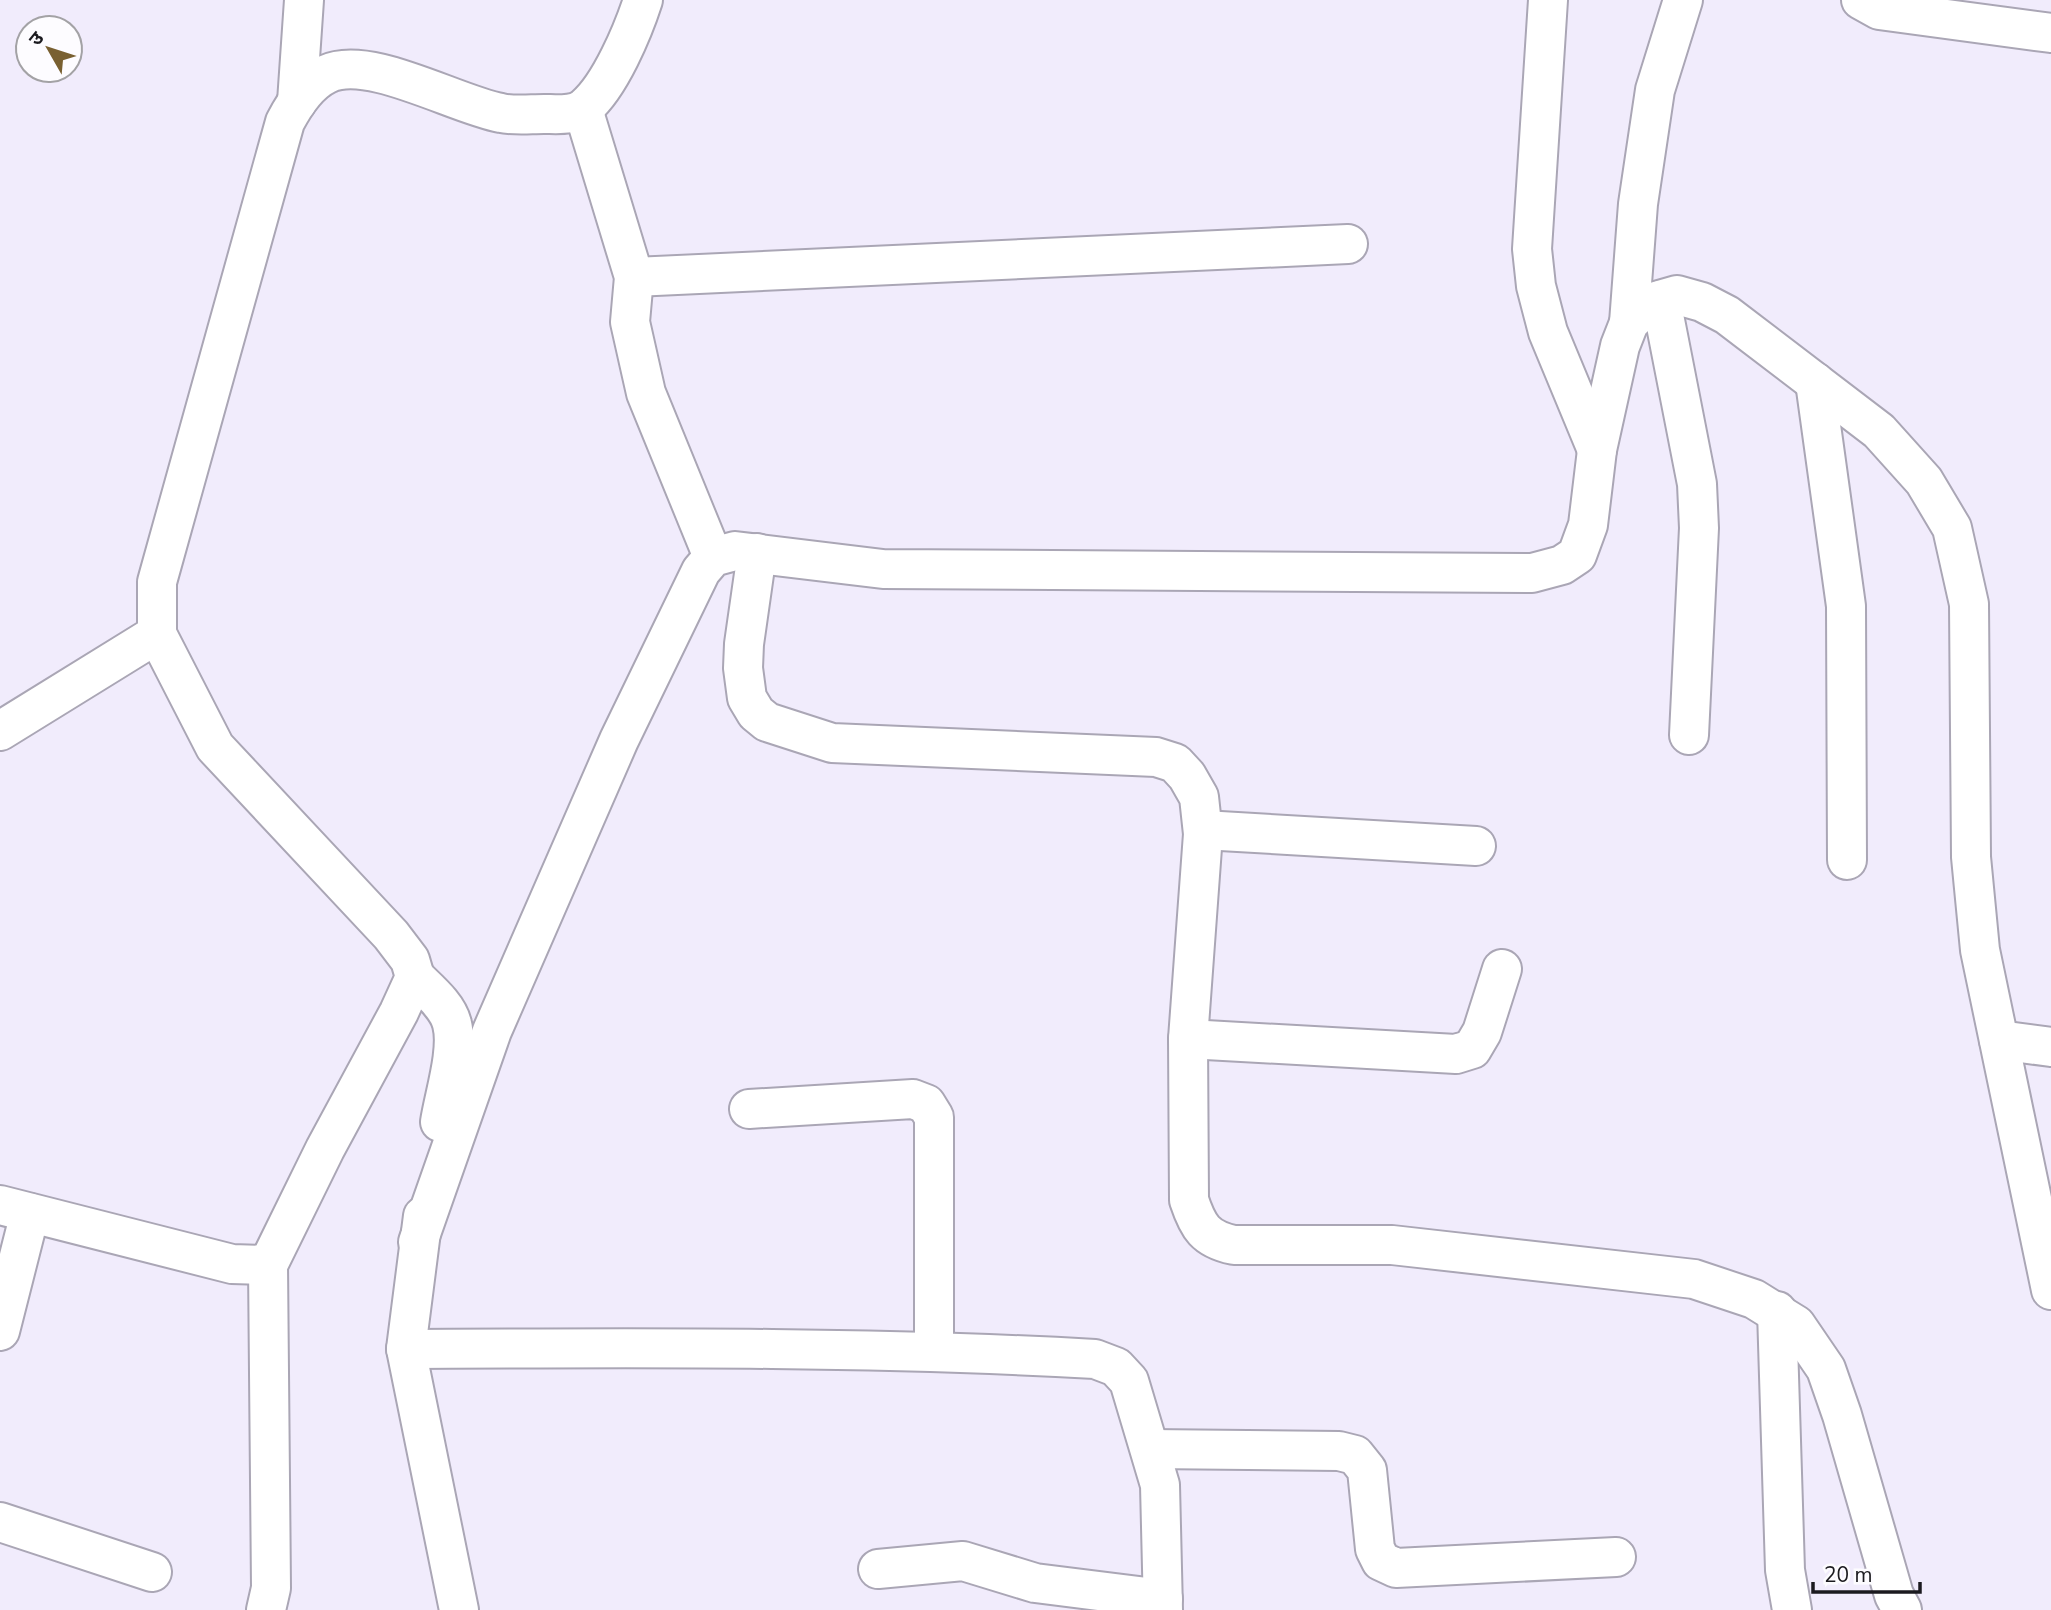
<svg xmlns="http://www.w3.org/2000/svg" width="2051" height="1610" font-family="'Nunito Sans','Noto Sans Devanagari',sans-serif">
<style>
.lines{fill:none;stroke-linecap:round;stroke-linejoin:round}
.minor-casing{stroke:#aaa6b5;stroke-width:42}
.minor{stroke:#fff;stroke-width:38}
</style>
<rect width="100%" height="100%" fill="#f1ecfc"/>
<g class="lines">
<g class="minor-casing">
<g id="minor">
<path d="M1548,0L1532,249L1536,286L1548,332L1597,450"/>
<path d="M1861,0L1879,10L2051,33"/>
<path d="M297,102L304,0"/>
<path d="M583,109L634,277L630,322L646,393L713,557"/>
<path d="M634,277L1348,244"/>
<path d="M1661,300L1697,484L1699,528L1689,735"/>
<path d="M1629,323L1638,204L1655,90L1683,0"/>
<path d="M1815,382L1846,606L1847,860"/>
<path d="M757,553L744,644L743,668L747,698L756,713L767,722L832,743L1156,757L1175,763L1187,776L1199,797L1203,834L1188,1039L1189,1200C1198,1227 1205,1239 1234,1245H1392L1694,1279L1754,1299L1796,1325L1826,1369L1842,1415L1894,1595L1902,1610"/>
<path d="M0,731L157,634"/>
<path d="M1203,830L1476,846"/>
<path d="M415,977C428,990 448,1006 452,1024C459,1050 444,1096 440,1122"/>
<path d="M1188,1039L1456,1054L1472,1049L1482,1032L1502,969"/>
<path d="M1999,1040L2051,1047"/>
<path d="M749,1109L913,1099L926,1104L934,1117V1351"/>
<path d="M0,1205L232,1264L268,1265"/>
<path d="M423,1216L406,1349L459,1610"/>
<path d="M418,1242L492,1031L619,740L701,571L713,557L735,551L883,569L1532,573L1562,565L1577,555L1588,525L1597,450L1620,346L1629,323L1649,303L1677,295L1702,302L1727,315L1879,431L1924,481L1952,528L1969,604L1971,857L1980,950L2051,1290"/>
<path d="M1777,1311L1785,1570L1792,1610"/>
<path d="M0,1331L30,1213"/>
<path d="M406,1349C636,1348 865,1346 1095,1359L1116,1367L1129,1381L1160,1485L1163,1610"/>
<path d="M1150,1449L1339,1451L1355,1455L1367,1470L1375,1549L1381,1561L1396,1568L1616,1557"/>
<path d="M0,1522L152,1572"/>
<path d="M878,1569L963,1561L1035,1583L1163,1599"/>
<path d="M266,1610L271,1588L268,1265L325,1149L399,1012L415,977L410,960L391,935L215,747L157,634V582L285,122C295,103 308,83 327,74C369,54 456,105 501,113C515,116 530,114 544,114C557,114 575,116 585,107C610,86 633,31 643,0"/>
</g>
</g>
<use href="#minor" class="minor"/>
</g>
<g transform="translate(49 49) rotate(309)"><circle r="33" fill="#fdfcff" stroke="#a3a2a5" stroke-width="2"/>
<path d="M0-5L12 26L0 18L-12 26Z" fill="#796031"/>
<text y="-10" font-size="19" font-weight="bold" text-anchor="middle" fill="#1b1a1f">उ</text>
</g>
<path d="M1813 1582v10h107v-10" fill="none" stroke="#1b1a1f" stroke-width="3.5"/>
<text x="1824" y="1582" font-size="21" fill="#1b1a1f" stroke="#fdfcff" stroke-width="5" paint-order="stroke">20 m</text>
</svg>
